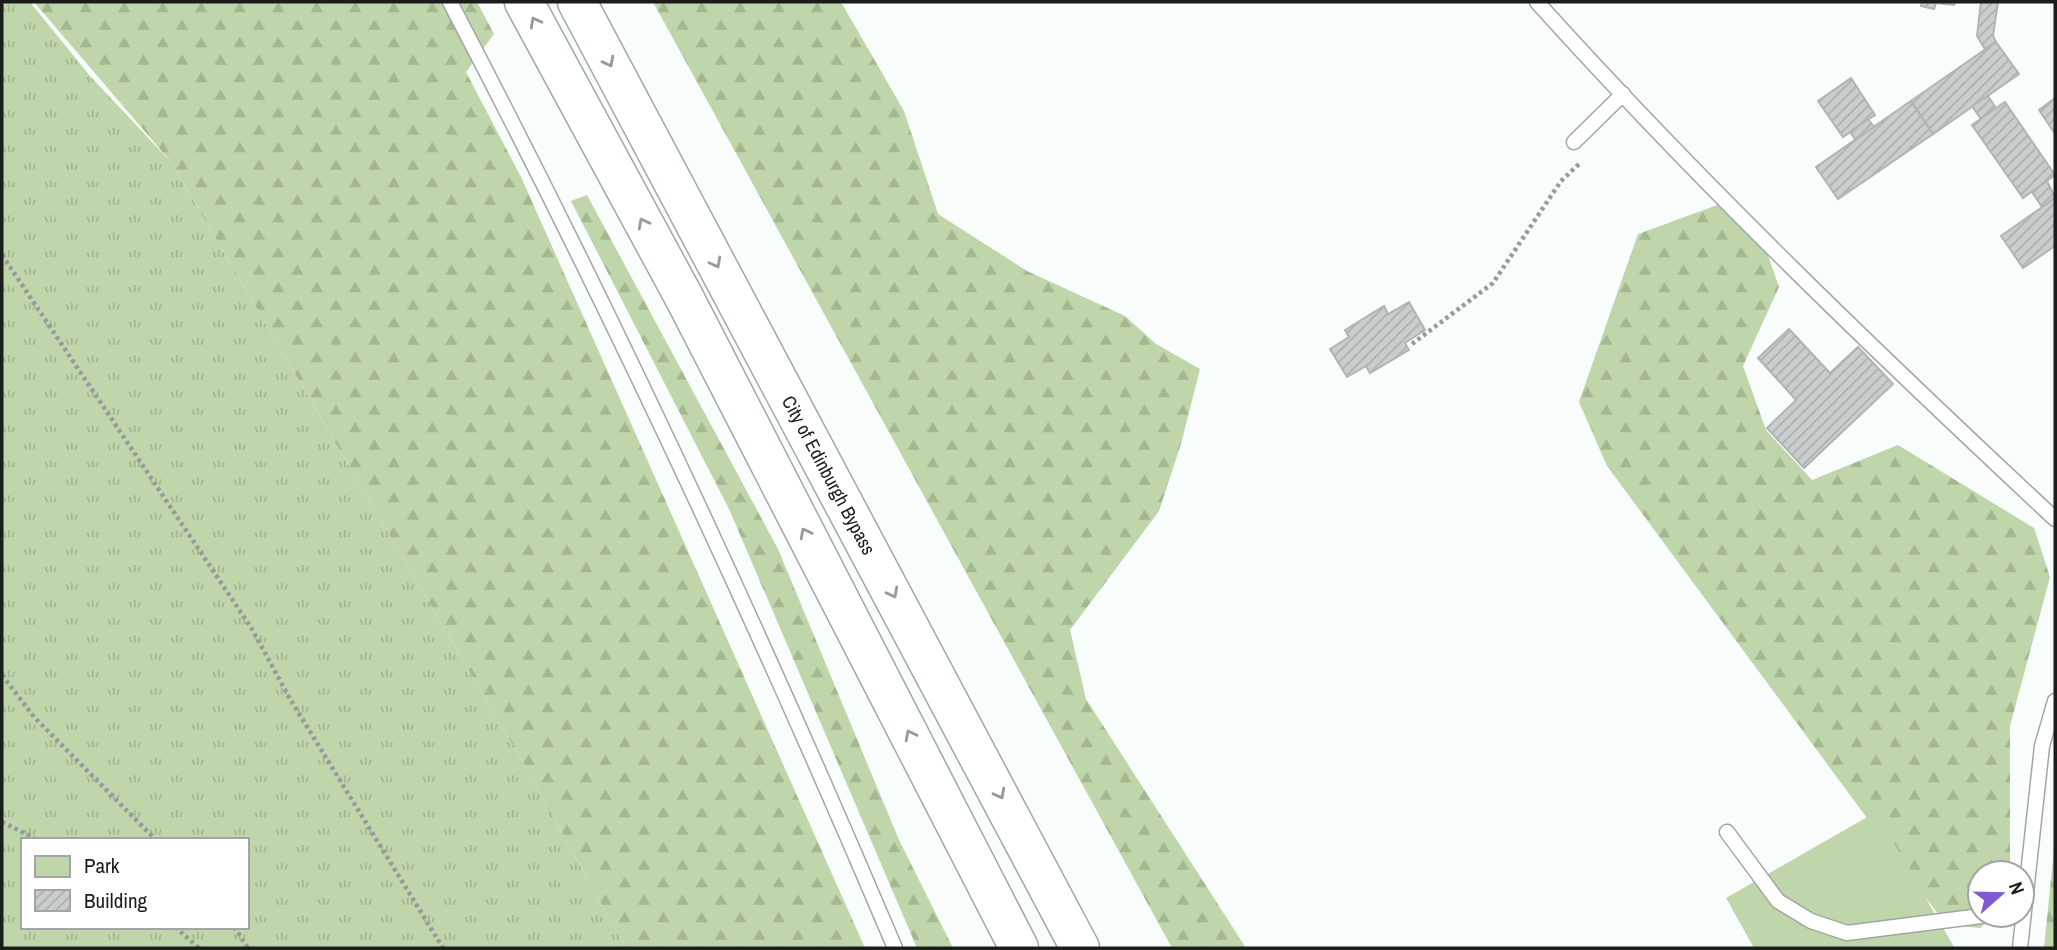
<svg xmlns="http://www.w3.org/2000/svg" width="2057" height="950" font-family="'Archivo Narrow',sans-serif">
<style>
.grass{fill:url(#grass-tufts);fill-rule:evenodd}
.forest{fill:url(#forest-firs)}
.green{fill:#bed6a9}
.building{fill:url(#building-hatch);stroke:#b0b4b5;stroke-width:2}
.lines{fill:none;stroke-linecap:round;stroke-linejoin:round}
.lane-casing{stroke:#a2a6a5;stroke-width:17}
.highway-casing{stroke:#a2a6a5;stroke-width:41}
.path{stroke:#979a9a;stroke-width:4.5;stroke-dasharray:3.5 3.5;stroke-linecap:butt}
.lane{stroke:#fff;stroke-width:14}
.highway{stroke:#fff;stroke-width:38}
.oneway{stroke:#989999}
.labels{text-anchor:middle;dominant-baseline:central;stroke-width:6;stroke-linejoin:round;paint-order:stroke}
.street-label{font-size:19px;fill:#1b1c1c;stroke:#fff}
</style>
<defs>
<pattern id="grass-tufts" width="24" height="20" patternUnits="userSpaceOnUse" patternTransform="scale(1.75)"><rect width="24" height="20" fill="#bed6a9"/><path d="M3 7l-1-3M5 7V3M7 7l1-3M15 17l-1-3M17 17v-4M19 17l1-3" fill="none" stroke="#a3b791"/></pattern>
<pattern id="forest-firs" width="22" height="20" patternUnits="userSpaceOnUse" patternTransform="scale(1.75)"><rect width="22" height="20" fill="#bed6a9"/><path d="M5 1l3.5 6h-7zM16 11l3.5 6h-7z" fill="#a3b791"/></pattern>
<pattern id="building-hatch" width="6" height="6" patternUnits="userSpaceOnUse" patternTransform="scale(1.75)"><rect width="6" height="6" fill="#c9cdce"/><path d="M-1 1l2-2M0 6l6-6M5 7l2-2" fill="none" stroke="#acafb0"/></pattern>
</defs>
<rect width="100%" height="100%" fill="#f8fcfb"/>
<path class="grass" d="M2,2H30L90,76L171,162L526,768L626,948H2ZM23,840H247V927H23Z"/>
<g class="forest">
<path d="M34,2H477L494,34L466,72L521,177L865,948H626L526,768L171,162Z"/>
<path d="M653,2H841L904,111L938,214L1027,271L1125,316L1156,344L1200,369L1181,444L1159,511L1070,630L1086,699L1246,948H1172Z"/>
<path d="M587,195L778,549L899,840L953,948H917L729,509L571,201Z"/>
<path d="M1720,204L1764,244L1779,287L1743,366L1766,430L1812,480L1898,445L2034,528L2050,577L2010,726V873H1980V915H1989L1981,928L1946,925L1607,466L1579,402L1638,234Z"/>
<path d="M2055,839V948H2044Z"/>
</g>
<path class="green" d="M1876,812L1954,947L1754,948L1726,898Z"/>
<g class="building">
<path d="M1922,2H1955L1954,5L1936,3L1934,9L1921,6Z"/>
<path d="M1981,2H1998L1993,36L1996,42L1985,49L1977,36Z"/>
<path d="M1996,42L2019,74L1933,134L1911,101Z"/>
<path d="M1851,78L1875,115L1843,137L1818,101Z"/>
<path d="M1988,96L1996,108L1981,119L1972,106Z"/>
<path d="M2055,98V134L2039,110Z"/>
<path d="M1911,101L1933,134L1838,199L1816,167Z"/>
<path d="M2005,102L2055,175L2023,198L1972,125Z"/>
<path d="M1868,119L1874,127L1855,139L1850,132Z"/>
<path d="M2047,181L2055,198L2042,207L2032,192Z"/>
<path d="M2055,198V246L2023,268L2001,236Z"/>
<path d="M1409,302L1425,330L1405,343L1409,350L1370,373L1366,366L1347,377L1330,349L1349,337L1345,330L1384,306L1388,314Z"/>
<path d="M1789,329L1830,373L1858,347L1893,384L1804,468L1767,428L1796,400L1758,358Z"/>
</g>
<g class="lines">
<g class="lane-casing">
<g id="lane">
<path d="M450,2C612,311 759,627 895,948"/>
<path d="M1537,2C1700,183 1877,353 2055,519"/>
<path d="M1574,142L1623,94"/>
<path d="M1727,832L1778,901L1811,921L1847,933L1989,915"/>
<path d="M2020,948L2042,746L2055,701"/>
</g>
</g>
<g class="highway-casing">
<g id="highway">
<path d="M524,2L685,299L1019,948"/>
<path d="M577,2L1080,948"/>
</g>
</g>
<g class="path">
<path d="M2,255L252,629L290,699L443,948"/>
<path d="M1412,344L1493,283L1561,181L1579,164"/>
<path d="M2,675L34,717L156,840"/>
<path d="M2,822L38,840"/>
<path d="M175,927L199,948"/>
<path d="M234,927L248,948"/>
</g>
<use href="#lane" class="lane"/>
<use href="#highway" class="highway"/>
</g>
<defs><path id="oneway-chevron" d="M-2-3.5L2.5 0L-2 3.5" fill="none" stroke-width="1.6" stroke-linecap="round" stroke-linejoin="round" transform="scale(1.75)"/></defs>
<g class="oneway">
<use href="#oneway-chevron" transform="translate(535 22) rotate(-118)"/>
<use href="#oneway-chevron" transform="translate(609 62) rotate(62)"/>
<use href="#oneway-chevron" transform="translate(643 223) rotate(-118)"/>
<use href="#oneway-chevron" transform="translate(716 263) rotate(62)"/>
<use href="#oneway-chevron" transform="translate(805 533) rotate(-117)"/>
<use href="#oneway-chevron" transform="translate(893 593) rotate(62)"/>
<use href="#oneway-chevron" transform="translate(910 735) rotate(-117)"/>
<use href="#oneway-chevron" transform="translate(1000 794) rotate(62)"/>
</g>
<g class="labels">
<g class="street-label">
<text transform="translate(829 475) rotate(62)">City of Edinburgh Bypass</text>
</g>
</g>
<rect width="2057" height="950" fill="none" stroke="#1b1c1c" stroke-width="7"/>
<rect x="21" y="838" width="228" height="91" fill="#ffffff" stroke="#a4a4a4" stroke-width="2"/>
<rect x="35" y="856" width="35" height="21" fill="#bed6a9" stroke="#a4a4a4" stroke-width="2"/>
<text x="84" y="873" font-size="21" fill="#1b1c1c">Park</text>
<rect x="35" y="890" width="35" height="21" fill="url(#building-hatch)" stroke="#a4a4a4" stroke-width="2"/>
<text x="84" y="908" font-size="21" fill="#1b1c1c">Building</text>
<g transform="translate(2001 894) rotate(70)"><circle r="33" fill="#ffffff" stroke="#a4a4a4" stroke-width="2"/>
<path d="M0-5L12 26L0 18L-12 26Z" fill="#8259d3"/>
<text y="-10" font-size="19" font-weight="bold" text-anchor="middle" fill="#1b1c1c">N</text>
</g>
</svg>
